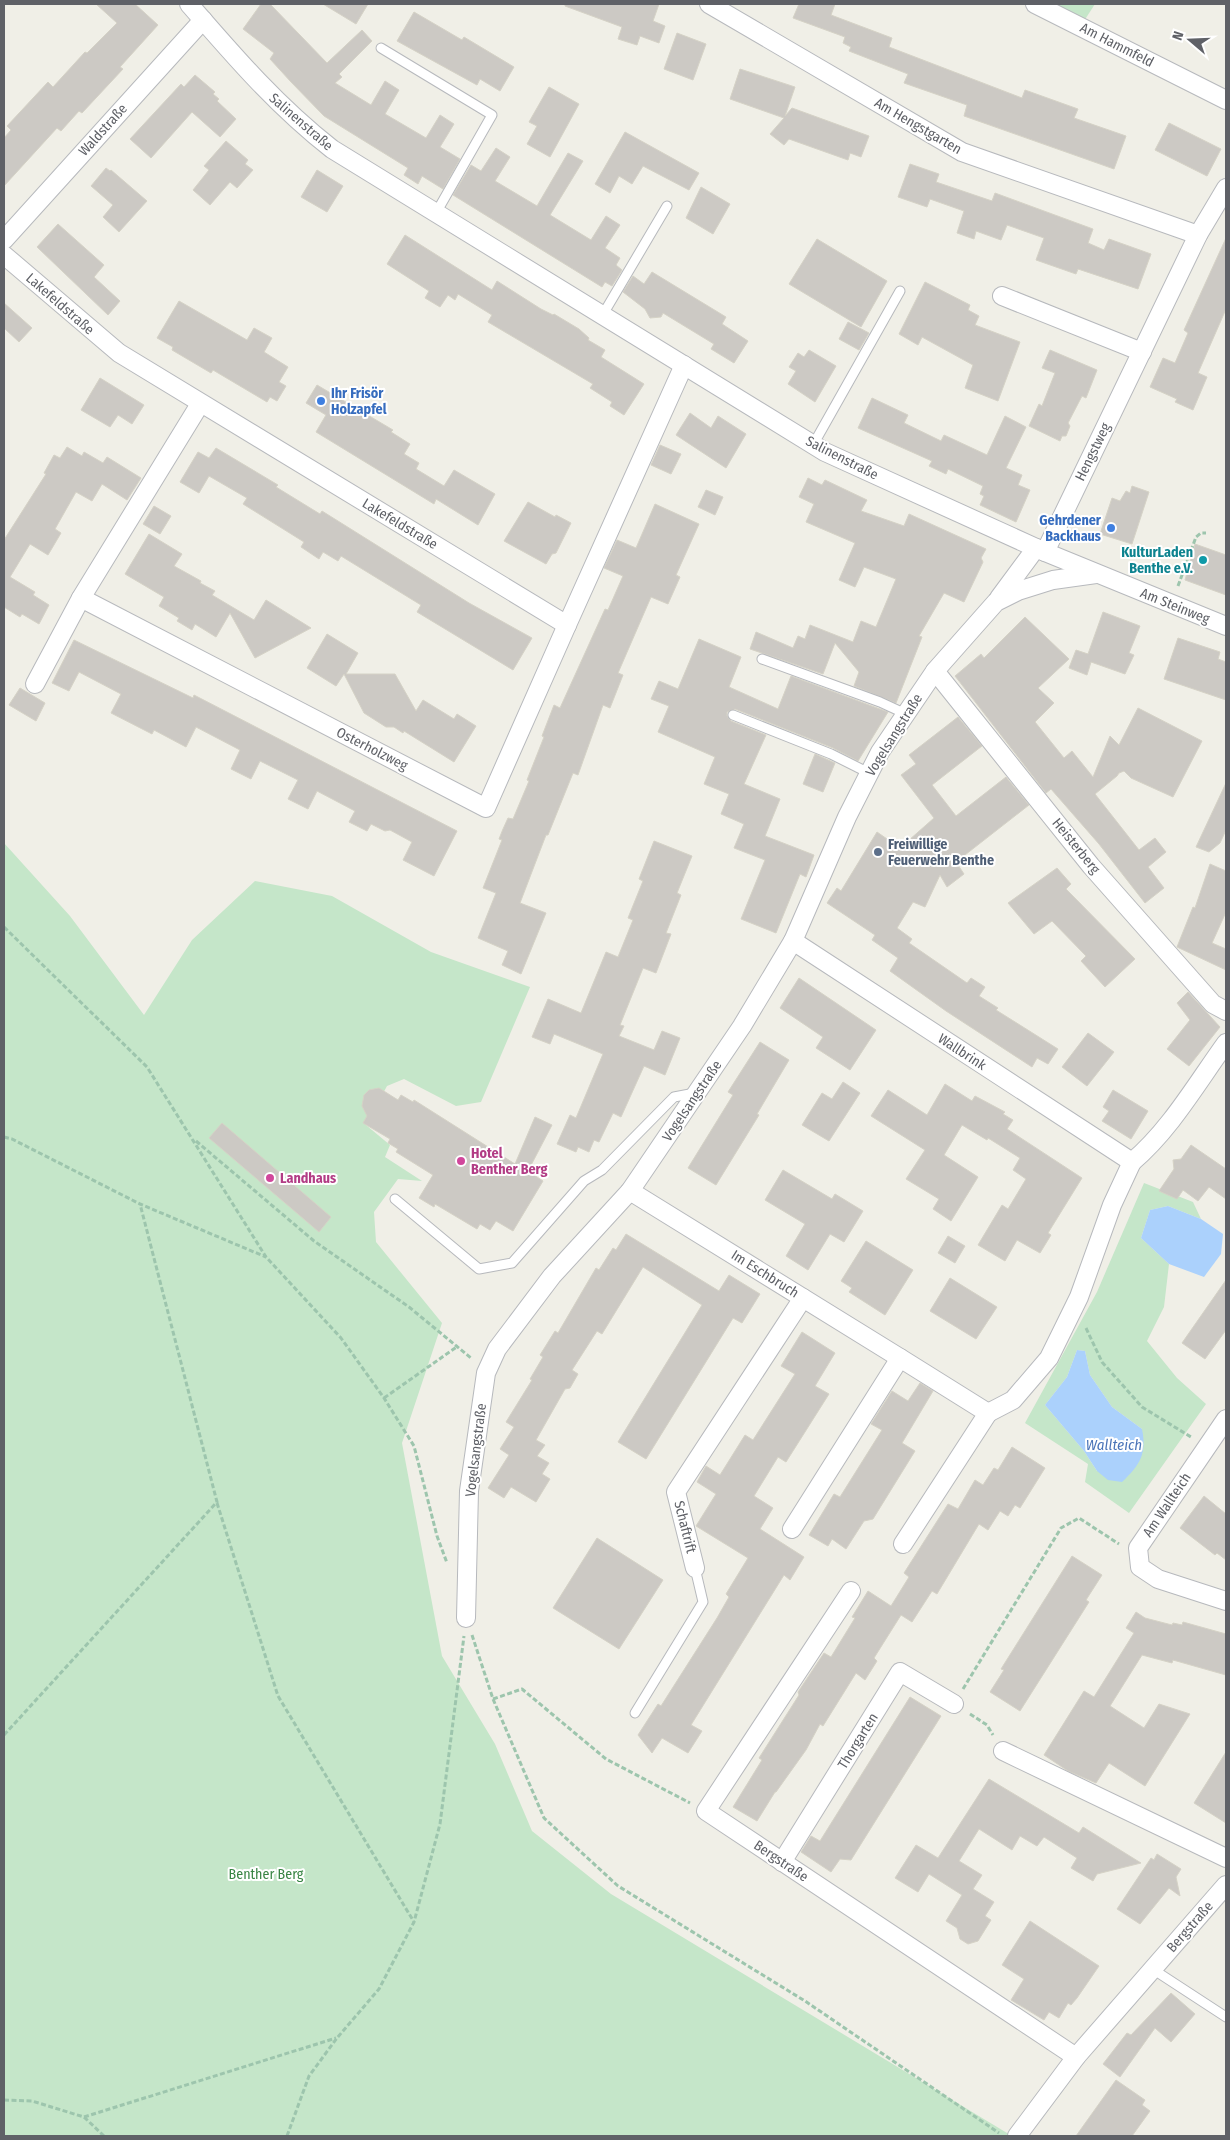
<svg xmlns="http://www.w3.org/2000/svg" width="1230" height="2140" font-family="'Fira Sans Condensed',sans-serif">
<style>
.green{fill:#c5e6c9;fill-rule:evenodd}
.water{fill:#abd1fc}
.building{fill:#ccc9c4;stroke:#d5d2c6}
.lines{fill:none;stroke-linecap:round;stroke-linejoin:round}
.lane-casing{stroke:#b7b9bd;stroke-width:11}
.street-casing{stroke:#b7b9bd;stroke-width:20}
.path{stroke:#9dc5ad;stroke-width:3;stroke-dasharray:5 2.5;stroke-linecap:butt}
.lane{stroke:#fff;stroke-width:9}
.street{stroke:#fff;stroke-width:18}
.shop-dot{fill:#3f7fe0;stroke:#fff;stroke-width:2}
.culture-dot{fill:#0f9aa8;stroke:#fff;stroke-width:2}
.service-dot{fill:#5c6f8a;stroke:#fff;stroke-width:2}
.hotel-dot{fill:#d1479c;stroke:#fff;stroke-width:2}
.labels{text-anchor:middle;dominant-baseline:central;stroke-width:4;stroke-linejoin:round;paint-order:stroke}
.street-label{font-size:14px;fill:#5f6167;stroke:#fff}
.shop-label{font-size:14px;font-weight:bold;fill:#366cbe;stroke:#fff;text-anchor:start}
.culture-label{font-size:14px;font-weight:bold;fill:#0d838f;stroke:#fff;text-anchor:end}
.service-label{font-size:14px;font-weight:bold;fill:#4e5e75;stroke:#fff;text-anchor:start}
.hotel-label{font-size:14px;font-weight:bold;fill:#b23c85;stroke:#fff;text-anchor:start}
.park-label{font-size:14px;fill:#388443;stroke:#fff}
.water-label{font-size:15px;font-style:italic;fill:#4a74b8;stroke:#fff}
</style>
<rect width="100%" height="100%" fill="#f0efe7"/>
<g class="green">
<path d="M1049,4H1095L1084,21Z"/>
<path d="M4,843L70,916L144,1015L192,940L255,881L332,896L431,952L530,987L481,1102L456,1106L404,1079L387,1086L366,1125L390,1145L385,1157L422,1181L398,1179L374,1212L376,1242L442,1323L402,1443L442,1656L495,1744L532,1831L611,1894L1012,2136H4Z"/>
<path d="M1144,1183L1193,1202L1201,1219L1168,1206L1150,1210L1141,1238L1169,1264L1164,1307L1147,1341L1177,1378L1206,1404L1129,1513L1085,1482L1088,1464L1025,1423L1097,1292ZM1077,1350L1085,1351L1090,1375L1112,1407L1142,1429L1097,1471L1084,1451L1045,1405L1067,1377Z"/>
</g>
<g class="water">
<path d="M1168,1206L1201,1219L1223,1234L1221,1254L1204,1277L1169,1264L1141,1238L1150,1210Z"/>
<path d="M1077,1350L1085,1351L1090,1375L1112,1407L1142,1429C1147,1454 1140,1465 1122,1482L1108,1480L1097,1471L1084,1451L1045,1405L1067,1377Z"/>
</g>
<g class="building">
<path d="M96,4H135L158,25L120,67L123,69L82,113L79,111L61,131L57,128L4,186V138L11,130L7,126L48,82L53,87L85,52L87,53L117,23Z"/>
<path d="M261,4H270L327,63L362,30L372,41L339,74L342,77L335,83L371,105L385,81L399,90L385,114L426,138L440,115L454,124L440,147L460,159L443,189L422,176L418,184L404,175L408,168L324,116L291,82L270,59L274,53L243,29Z"/>
<path d="M323,4H368L356,24Z"/>
<path d="M565,4H659L653,21L665,26L659,43L640,36L637,45L618,39L622,27L565,6Z"/>
<path d="M799,4H835L831,15L892,38L889,47L1022,98L1025,90L1078,109L1074,118L1126,136L1114,169L964,116L967,105L904,83L908,74L849,51L851,47L843,43L845,37L793,18Z"/>
<path d="M414,12L462,40L464,37L514,67L500,91L480,79L477,85L397,41Z"/>
<path d="M677,33L706,44L693,80L664,69Z"/>
<path d="M740,69L795,87L785,116L792,108L869,136L861,157L850,153L848,160L789,139L784,145L770,134L784,118L730,99Z"/>
<path d="M195,75L215,92L213,94L219,99L217,101L236,119L220,137L192,112L151,158L130,139L181,84L184,87Z"/>
<path d="M549,87L579,104L550,157L527,144L537,126L529,122Z"/>
<path d="M1169,123L1221,149L1207,176L1155,150Z"/>
<path d="M625,132L699,173L689,190L643,166L632,184L619,176L610,193L595,184Z"/>
<path d="M226,141L248,160L245,164L253,170L237,188L230,182L210,205L193,190L209,170L204,166Z"/>
<path d="M496,148L510,157L495,181L537,206L568,153L583,161L550,215L591,240L606,216L620,225L605,248L620,258L616,265L622,270L612,286L605,282L602,287L453,195L471,165L481,171Z"/>
<path d="M910,164L939,174L936,182L992,201L995,193L1093,229L1088,243L1104,250L1109,239L1151,254L1138,289L1078,269L1076,274L1036,260L1044,238L1007,225L1001,240L976,231L974,239L957,233L964,211L930,199L927,207L898,197Z"/>
<path d="M106,168L110,171L111,170L147,201L119,232L103,217L113,205L91,186Z"/>
<path d="M317,170L343,186L327,212L301,197Z"/>
<path d="M701,187L730,204L713,234L686,218Z"/>
<path d="M58,224L104,265L94,277L120,301L108,315L37,247Z"/>
<path d="M405,235L492,290L497,281L541,309L553,315L554,314L579,329L589,338L588,340L605,350L601,357L644,384L624,415L610,406L612,402L590,388L593,384L488,322L492,315L458,294L455,300L448,295L440,307L425,298L429,291L387,264Z"/>
<path d="M1226,238V309L1198,373L1207,377L1193,410L1175,402L1177,399L1150,387L1163,358L1175,363L1188,333L1184,330Z"/>
<path d="M817,239L887,281L861,327L789,284Z"/>
<path d="M652,272L726,317L722,324L748,341L734,363L711,349L714,344L663,313L661,317L650,318L645,309L623,292L633,276L644,284Z"/>
<path d="M925,282L970,305L968,310L979,316L975,325L1020,342L998,401L965,388L973,365L922,337L918,345L899,334Z"/>
<path d="M179,301L247,340L254,328L272,338L264,352L288,367L279,382L286,386L277,401L270,397L267,402L213,370L211,373L172,350L173,347L157,338Z"/>
<path d="M4,303L32,328L19,342L4,328Z"/>
<path d="M848,322L869,333L859,350L839,339Z"/>
<path d="M809,350L836,366L815,402L788,384L796,371L789,367L798,353L804,357Z"/>
<path d="M1050,350L1097,370L1086,398L1082,396L1068,423L1070,426L1066,436H1062L1060,441L1029,426L1039,404L1042,406L1055,373L1042,368Z"/>
<path d="M100,378L144,405L132,424L118,415L110,427L81,410Z"/>
<path d="M317,385L393,430L391,432L410,444L404,454L419,463L416,469L444,486L454,470L495,494L478,525L436,499L434,504L316,432L326,415L306,403Z"/>
<path d="M872,398L908,415L904,423L941,441L944,435L987,455L1005,416L1026,427L1006,468L1022,475L1018,485L1030,490L1016,522L980,505L984,496L980,494L983,486L948,469L946,474L929,466L932,461L858,428Z"/>
<path d="M690,413L711,428L718,416L746,434L726,468L676,435Z"/>
<path d="M660,445L681,454L671,474L651,465Z"/>
<path d="M67,447L82,456L84,452L103,463L107,457L141,478L127,500L102,484L92,501L76,492L55,529L61,533L48,555L30,544L10,577L35,592L33,595L49,605L39,624L22,614L20,617L4,607V540L46,474L44,473L54,455L60,458Z"/>
<path d="M216,448L278,485L276,487L320,514L322,511L469,603L532,638L513,670L417,612L421,605L341,556L338,561L323,552L319,559L301,547L304,542L243,504L247,498L209,476L199,493L180,482L198,452L209,458Z"/>
<path d="M808,478L822,485L825,480L867,500L861,511L904,526L909,514L986,549L981,558L983,562L964,602L944,593L919,636L922,637L896,703L854,686L859,672L835,643L823,674L750,649L756,632L793,648L798,636L805,639L810,625L853,642L861,621L876,627L896,579L864,567L855,587L839,580L855,543L806,522L814,504L799,497Z"/>
<path d="M1132,486L1149,492L1132,544L1100,534L1112,498L1120,501L1126,491L1130,493Z"/>
<path d="M706,490L723,497L715,515L698,507Z"/>
<path d="M528,502L555,517L556,515L571,523L556,553L552,554L546,564L504,541Z"/>
<path d="M655,504L699,524L676,575L680,577L668,604L651,597L618,673L623,675L610,708L603,705L578,775L573,773L548,835H546L520,903L546,913L521,974L502,965L508,951L478,938L496,893L483,888L502,840L499,839L503,829L508,818L513,819L529,781L527,780L544,737L542,736L554,705L560,708L605,609L608,610L623,576L604,568L617,540L636,548Z"/>
<path d="M154,506L171,516L160,534L143,524Z"/>
<path d="M149,534L182,554L174,566L201,581L200,583L215,591L212,595L254,620L266,600L311,628L255,658L230,613L216,637L195,624L192,630L177,621L179,618L159,606L164,597L125,574Z"/>
<path d="M1195,544L1226,555V595L1185,580Z"/>
<path d="M1103,612L1140,626L1129,653L1134,655L1125,674L1091,662L1087,675L1069,668L1076,650L1088,654Z"/>
<path d="M1025,617L1069,659L1038,688L1054,703L1035,722L1064,758L1072,751L1093,777L1110,736L1119,745L1138,708L1202,741L1173,797L1131,778L1124,771L1119,773L1117,776L1095,794L1139,850L1155,838L1166,852L1148,867L1164,888L1145,903L1099,844L1051,789L1046,793L955,676L981,654L984,658Z"/>
<path d="M327,634L358,653L346,674H395L416,711L423,700L454,719L457,714L476,726L454,762L404,731L403,733L394,727H386L364,713L344,674L336,686L307,668Z"/>
<path d="M1178,638L1220,652L1218,659L1226,662V700L1164,679Z"/>
<path d="M699,639L741,657L729,687L778,709L791,676L888,712L858,761L833,748L735,709L727,712V716L731,721L766,735L744,784L780,799L765,836L814,855L806,877L800,874L776,933L741,919L765,860L734,848L744,824L721,814L729,794L704,784L715,757L658,732L669,706L651,699L659,681L678,689Z"/>
<path d="M74,640L193,698L194,695L457,831L434,876L403,860L412,842L390,830L385,831L371,824L367,831L349,822L355,811L317,791L308,809L288,799L298,780L260,761L251,779L231,769L240,750L196,727L186,747L154,730L152,734L111,713L121,694L79,672L69,691L52,683Z"/>
<path d="M20,688L45,703L36,721L9,705Z"/>
<path d="M958,717L982,746L932,785L956,816L1006,777L1029,805L956,862L964,874L947,887L940,875L925,907L913,902L897,928L912,939L909,943L967,983L971,978L985,987L979,996L998,1008L996,1010L1058,1049L1048,1064L1037,1058L1032,1067L946,1011L890,971L898,958L872,940L875,935L827,903L837,888L841,891L877,832L900,848L934,818L901,775L916,764L909,755Z"/>
<path d="M815,754L835,763L823,792L803,784Z"/>
<path d="M1226,783V830L1220,843L1209,852L1196,847Z"/>
<path d="M654,841L692,856L677,893L681,895L666,933L671,934L656,973L643,968L620,1025L624,1026L619,1036L654,1050L662,1031L680,1038L665,1075L644,1066L621,1117L613,1113L599,1142L594,1140L589,1152L578,1147L576,1152L557,1144L570,1115L576,1118L603,1054L554,1034L550,1044L532,1037L548,999L581,1013L606,952L618,957L633,920L628,918L643,881L639,879Z"/>
<path d="M1210,864L1226,871V912L1212,943L1226,949V970L1177,947L1193,907L1195,908Z"/>
<path d="M1057,868L1071,884L1066,889L1135,959L1105,987L1081,961L1086,956L1052,921L1034,934L1008,903Z"/>
<path d="M799,978L876,1030L850,1070L816,1048L823,1037L780,1008Z"/>
<path d="M1188,992L1220,1027L1189,1066L1167,1049L1190,1020L1177,1003Z"/>
<path d="M1088,1033L1114,1052L1087,1086L1062,1067Z"/>
<path d="M760,1042L789,1060L757,1114L759,1115L716,1185L688,1168L733,1095L728,1092Z"/>
<path d="M843,1082L860,1093L829,1141L802,1125L822,1093L832,1099Z"/>
<path d="M945,1084L972,1101L975,1096L1005,1112L1003,1114L1013,1120L1007,1129L1082,1178L1048,1233L1051,1235L1040,1253L1017,1240L1005,1261L978,1245L1002,1205L1008,1209L1026,1179L1013,1170L1020,1158L988,1138L987,1140L962,1125L944,1155L978,1177L951,1221L933,1209L939,1199L906,1179L925,1150L871,1116L888,1090L927,1115Z"/>
<path d="M379,1088L398,1100L401,1095L413,1102L414,1100L515,1164L535,1117L552,1125L528,1171L543,1181L513,1231L496,1221L490,1230L480,1224L477,1229L435,1204L434,1207L419,1198L433,1175L396,1152L398,1149L388,1143L390,1139L363,1123L367,1116L362,1106L364,1095L369,1090Z"/>
<path d="M1113,1090L1148,1111L1131,1139L1102,1121L1109,1111L1103,1107Z"/>
<path d="M222,1123L331,1217L319,1232L209,1138Z"/>
<path d="M1191,1145L1226,1169V1199L1209,1187L1198,1201L1183,1190L1177,1199L1159,1191L1174,1169L1173,1160L1181,1159Z"/>
<path d="M783,1170L832,1199L835,1194L863,1211L844,1242L830,1234L808,1270L786,1256L805,1224L765,1200Z"/>
<path d="M626,1234L719,1291L729,1275L760,1294L742,1323L733,1318L646,1459L618,1442L702,1305L643,1267L602,1334L597,1331L572,1370L578,1374L570,1388L565,1389L536,1440L545,1445L537,1456L549,1463L542,1474L550,1479L536,1502L511,1487L504,1498L488,1488L509,1455L500,1449L514,1427L506,1422L532,1380L530,1379L543,1357L540,1355L555,1331L558,1333L596,1268L599,1270L613,1248L616,1250Z"/>
<path d="M948,1236L965,1246L955,1263L938,1253Z"/>
<path d="M866,1241L913,1270L885,1315L849,1292L852,1288L841,1281Z"/>
<path d="M950,1278L997,1307L976,1339L930,1311Z"/>
<path d="M1226,1280V1330L1205,1359L1182,1343Z"/>
<path d="M802,1332L835,1353L815,1386L829,1394L786,1462L778,1457L754,1496L773,1508L760,1529L804,1557L790,1580L784,1575L691,1725L702,1731L688,1753L662,1738L652,1753L638,1735L658,1704L661,1706L717,1618L729,1597L726,1594L748,1558L696,1526L716,1494L697,1482L706,1466L720,1475L745,1435L753,1440L795,1374L781,1366Z"/>
<path d="M920,1383L933,1391L902,1443L915,1451L873,1519L864,1521L846,1549L832,1539L828,1546L809,1535L834,1494L840,1497L882,1430L871,1424L892,1391L908,1401Z"/>
<path d="M1012,1447L1045,1468L1020,1508L1015,1505L1008,1516L1000,1511L988,1530L979,1524L937,1594L932,1591L912,1622L901,1615L874,1658L877,1661L865,1680L856,1673L823,1726L820,1724L806,1750L776,1792H775L757,1821L733,1807L762,1760L759,1758L799,1695L798,1692L824,1653L831,1657L855,1618L852,1617L868,1591L891,1606L909,1577L904,1573L948,1504L958,1509L975,1480L983,1485L994,1468L998,1470Z"/>
<path d="M1204,1496L1226,1514V1560L1217,1553L1215,1555L1180,1528Z"/>
<path d="M597,1538L663,1580L619,1649L553,1608Z"/>
<path d="M1072,1556L1102,1575L1086,1600L1089,1602L1020,1711L990,1692L1004,1670L1001,1669Z"/>
<path d="M1136,1612L1145,1618L1172,1625L1173,1623L1182,1625L1183,1622L1226,1634V1675L1173,1660L1172,1663L1142,1655L1110,1706L1144,1728L1159,1704L1190,1714L1145,1786L1109,1763L1096,1783L1068,1771L1044,1755L1084,1691L1094,1697L1134,1633L1126,1628Z"/>
<path d="M910,1697L941,1716L851,1860L840,1859L831,1872L801,1852L811,1836L820,1841Z"/>
<path d="M1226,1752V1823L1194,1803Z"/>
<path d="M989,1779L1079,1833L1083,1827L1141,1863L1097,1874L1093,1881L1071,1868L1077,1858L1044,1837L1037,1846L1020,1836L1012,1850L979,1829L959,1861L982,1875L973,1889L994,1902L985,1916L991,1920L978,1941L968,1944L960,1939L957,1928L946,1921L962,1895L929,1874L918,1892L895,1878L916,1845L938,1858Z"/>
<path d="M1157,1854L1181,1869L1176,1877L1180,1896L1169,1888L1140,1924L1117,1909L1151,1858L1154,1860Z"/>
<path d="M1030,1921L1099,1966L1077,1998L1071,2005L1068,2003L1059,2018L1049,2012L1044,2020L1011,2000L1024,1979L1002,1965Z"/>
<path d="M1171,1993L1195,2014L1171,2042L1155,2028L1120,2077L1103,2064L1127,2033L1131,2035Z"/>
<path d="M1116,2080L1145,2100L1142,2105L1150,2111L1132,2136H1076Z"/>
</g>
<g class="lines">
<g class="lane-casing">
<g id="lane">
<path d="M381,48L492,115L436,213"/>
<path d="M602,316L667,206"/>
<path d="M813,445L900,291"/>
<path d="M762,659L880,702L906,714"/>
<path d="M733,715L831,754L869,773"/>
<path d="M395,1199L479,1269L512,1263L584,1181L602,1170L674,1097L695,1093"/>
<path d="M635,1713L703,1602L695,1568"/>
<path d="M1154,1970L1226,2017"/>
</g>
</g>
<g class="street-casing">
<g id="street">
<path d="M189,4C234,56 277,106 332,149L825,452L1045,552L1226,626"/>
<path d="M709,4L962,152L1198,235"/>
<path d="M1035,4L1226,100"/>
<path d="M4,240L203,20"/>
<path d="M4,255L119,353L567,625L684,365"/>
<path d="M1002,296L1142,352"/>
<path d="M200,404L81,598L486,808L567,625"/>
<path d="M1045,552L1198,235L1226,188"/>
<path d="M999,598L1036,548"/>
<path d="M935,671L1091,866L1213,1004L1226,1011"/>
<path d="M35,684L81,598"/>
<path d="M793,941L1132,1162C1170,1130 1197,1083 1226,1043"/>
<path d="M630,1191L900,1358"/>
<path d="M988,1413L1013,1400L1049,1358L1079,1297L1112,1205L1132,1162"/>
<path d="M1226,1419L1138,1548L1140,1567L1158,1579L1226,1601"/>
<path d="M792,1529L900,1358L988,1413L903,1544"/>
<path d="M695,1568L676,1492L803,1298"/>
<path d="M851,1591L706,1811L1076,2057"/>
<path d="M466,1618L469,1491L486,1373L497,1349L552,1276L630,1191L742,1026L793,941L847,817L880,752L935,671L996,602L1018,591L1053,580L1096,574"/>
<path d="M1003,1751L1226,1858"/>
<path d="M782,1862L900,1672L954,1704"/>
<path d="M1017,2136L1076,2057L1226,1885"/>
</g>
</g>
<g class="path">
<path d="M1178,586L1196,537L1201,533H1206"/>
<path d="M4,927L147,1067L266,1257L341,1338L384,1398L414,1446L437,1536L447,1563"/>
<path d="M4,1137L12,1139L140,1204L266,1257"/>
<path d="M196,1141L314,1241L409,1307L471,1358"/>
<path d="M1086,1328L1102,1362L1142,1407L1191,1437"/>
<path d="M384,1398L458,1346"/>
<path d="M217,1503L278,1696L414,1922"/>
<path d="M472,1635L493,1699L544,1818L618,1886L805,2001L999,2133"/>
<path d="M963,1689L1061,1528L1079,1518L1119,1544"/>
<path d="M493,1699L522,1689L606,1759L690,1803"/>
<path d="M970,1714L987,1725L993,1735"/>
<path d="M4,1735L217,1502L140,1204"/>
<path d="M4,2100L32,2101L84,2117L104,2136"/>
<path d="M84,2117L336,2038"/>
<path d="M287,2136L309,2076L337,2038L379,1989L414,1922L440,1824L464,1636"/>
</g>
<use href="#lane" class="lane"/>
<use href="#street" class="street"/>
</g>
<g class="shop-dot">
<circle cx="321" cy="401" r="5"/>
<circle cx="1111" cy="528" r="5"/>
</g>
<circle class="culture-dot" cx="1203" cy="560" r="5"/>
<circle class="service-dot" cx="878" cy="852" r="5"/>
<g class="hotel-dot">
<circle cx="461" cy="1161" r="5"/>
<circle cx="270" cy="1178" r="5"/>
</g>
<g class="labels">
<g class="street-label">
<text transform="translate(1117 45) rotate(27)">Am Hammfeld</text>
<text transform="translate(301 122) rotate(41)">Salinenstraße</text>
<text transform="translate(918 126) rotate(30)">Am Hengstgarten</text>
<text transform="translate(103 130) rotate(-48)">Waldstraße</text>
<text transform="translate(60 304) rotate(41)">Lakefeldstraße</text>
<text transform="translate(1093 452) rotate(-64)">Hengstweg</text>
<text transform="translate(842 458) rotate(27)">Salinenstraße</text>
<text transform="translate(400 524) rotate(31)">Lakefeldstraße</text>
<text transform="translate(1175 606) rotate(22)">Am Steinweg</text>
<text transform="translate(894 735) rotate(-58)">Vogelsangstraße</text>
<text transform="translate(372 749) rotate(27)">Osterholzweg</text>
<text transform="translate(1076 846) rotate(51)">Heisterberg</text>
<text transform="translate(962 1052) rotate(33)">Wallbrink</text>
<text transform="translate(692 1101) rotate(-56)">Vogelsangstraße</text>
<text transform="translate(765 1274) rotate(32)">Im Eschbruch</text>
<text transform="translate(476 1450) rotate(-83)">Vogelsangstraße</text>
<text transform="translate(1167 1505) rotate(-56)">Am Wallteich</text>
<text transform="translate(685 1527) rotate(76)">Schaftrift</text>
<text transform="translate(858 1741) rotate(-58)">Thorgarten</text>
<text transform="translate(781 1861) rotate(34)">Bergstraße</text>
<text transform="translate(1190 1927) rotate(-49)">Bergstraße</text>
</g>
<g class="shop-label">
<text x="331" y="393">Ihr Frisör<tspan x="331" dy="16">Holzapfel</tspan></text>
<text x="1101" y="520" text-anchor="end">Gehrdener<tspan x="1101" dy="16">Backhaus</tspan></text>
</g>
<g class="culture-label">
<text x="1193" y="552">KulturLaden<tspan x="1193" dy="16">Benthe e.V.</tspan></text>
</g>
<g class="service-label">
<text x="888" y="844">Freiwillige<tspan x="888" dy="16">Feuerwehr Benthe</tspan></text>
</g>
<g class="hotel-label">
<text x="471" y="1153">Hotel<tspan x="471" dy="16">Benther Berg</tspan></text>
<text x="280" y="1178">Landhaus</text>
</g>
<g class="park-label">
<text x="266" y="1874">Benther Berg</text>
</g>
<g class="water-label">
<text x="1114" y="1445">Wallteich</text>
</g>
</g>
<rect width="1230" height="2140" fill="none" stroke="#5f6167" stroke-width="10"/>
<g transform="translate(1190 40) rotate(289)" stroke="#ffffff" stroke-width="4" paint-order="stroke">
<path d="M0-4L9 19L0 12L-9 19Z" fill="#5f6167"/>
<text y="-8" font-size="14" font-weight="bold" text-anchor="middle" fill="#5f6167">N</text>
</g>
</svg>
